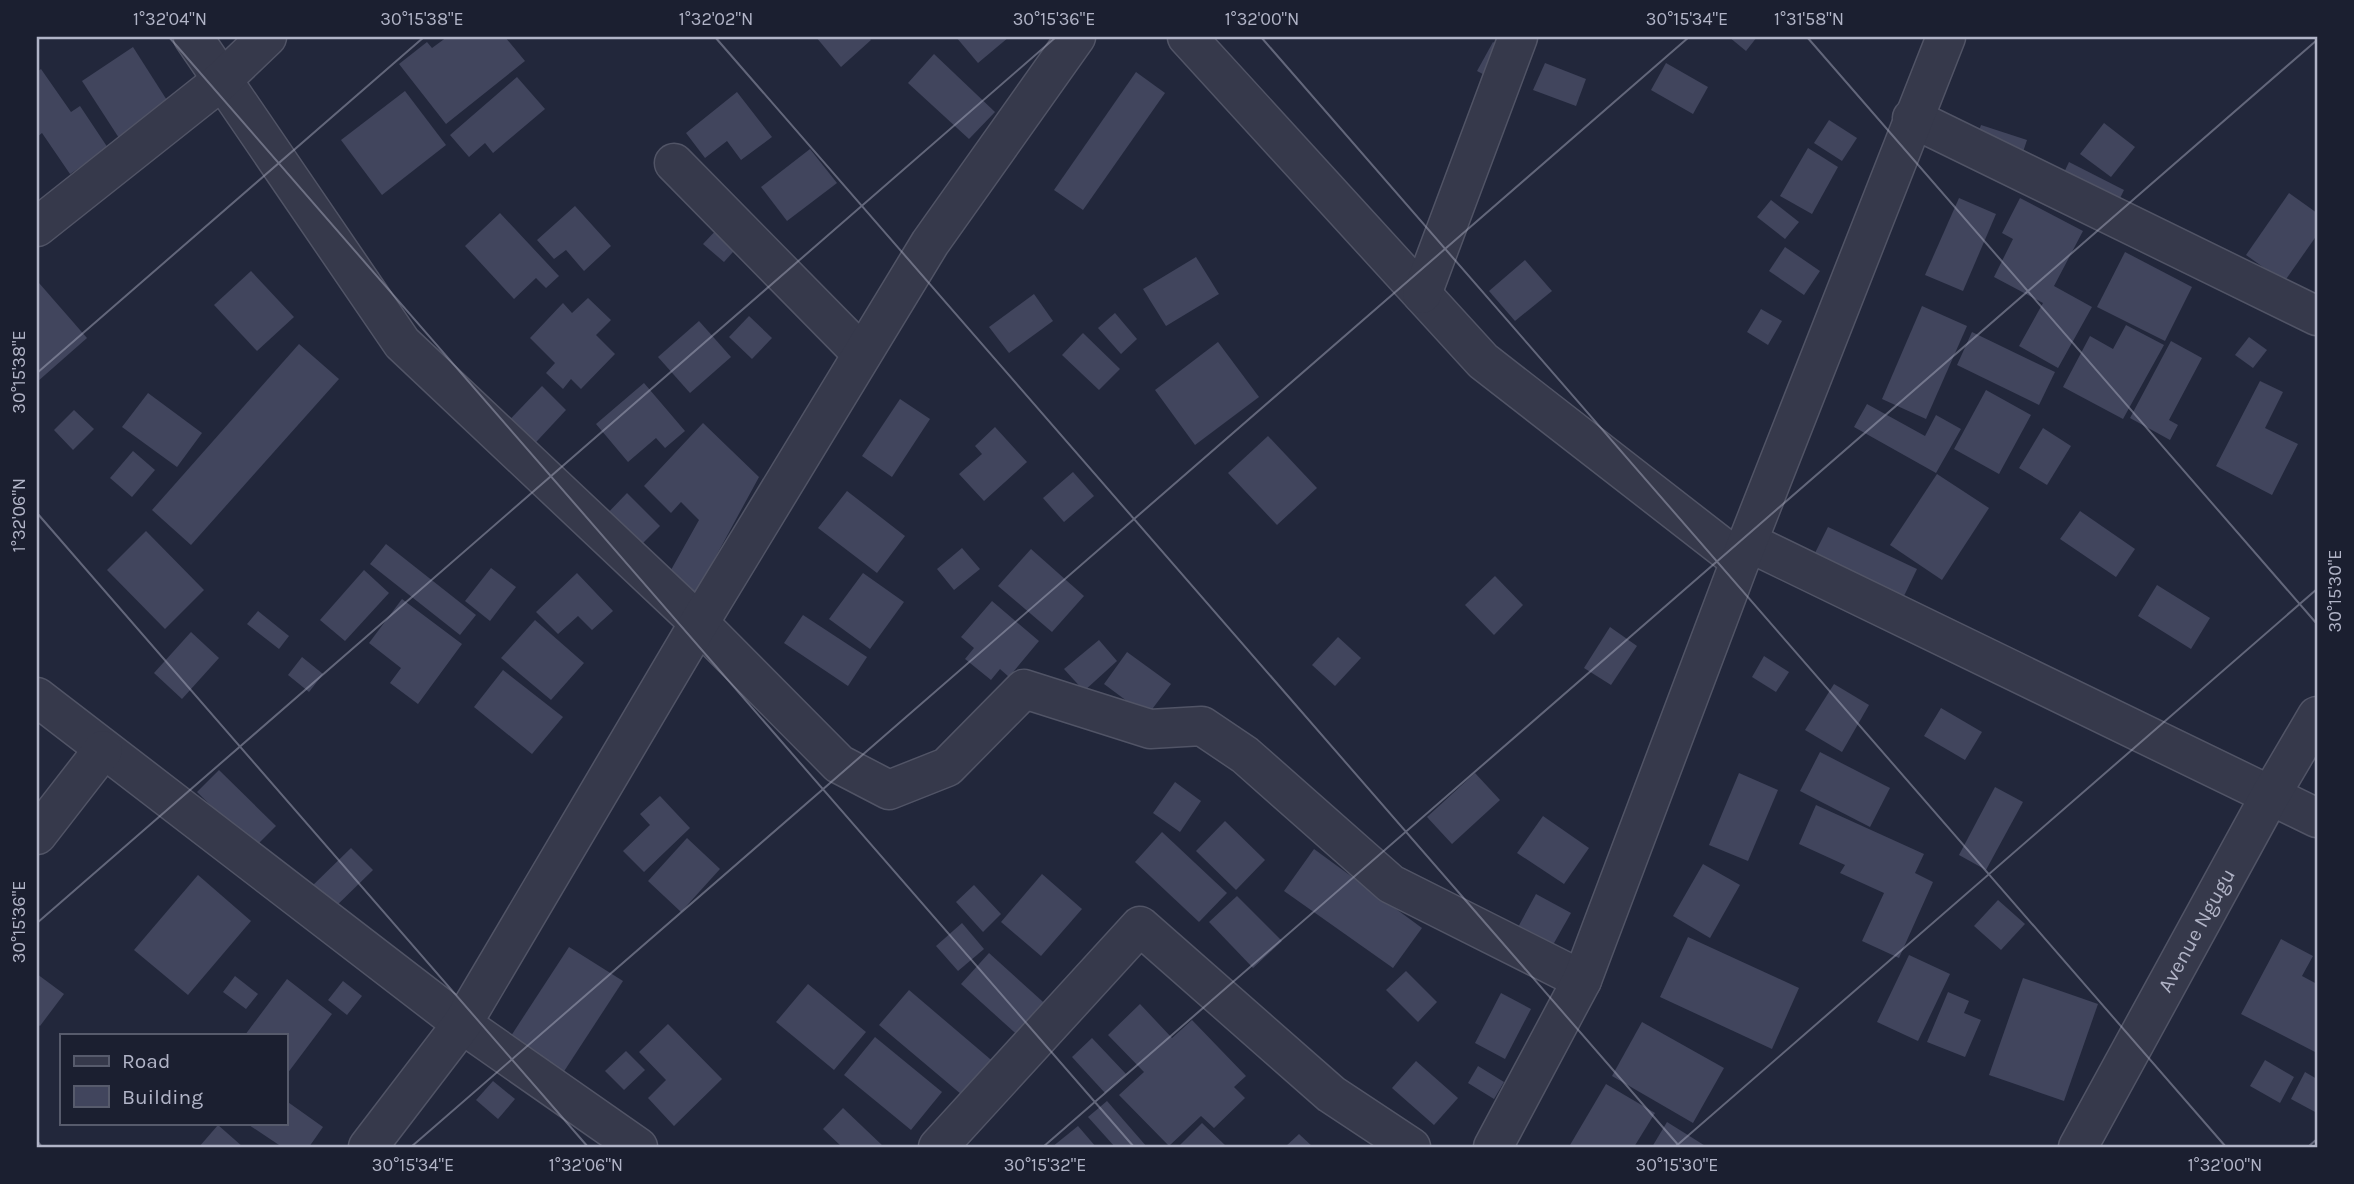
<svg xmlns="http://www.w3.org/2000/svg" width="2354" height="1184" font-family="Karla,sans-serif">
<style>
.building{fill:#41455d}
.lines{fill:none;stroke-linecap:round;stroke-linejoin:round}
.minor-casing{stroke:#515466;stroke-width:41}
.minor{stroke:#36394b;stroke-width:38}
.ticks{fill:none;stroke:#b1b4c7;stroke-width:2;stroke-opacity:0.45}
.labels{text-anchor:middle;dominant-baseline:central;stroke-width:6;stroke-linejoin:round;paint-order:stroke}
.street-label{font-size:21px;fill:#b1b4c7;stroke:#1b1f30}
.neatline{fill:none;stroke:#b1b4c7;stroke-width:2.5}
.ticks-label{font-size:18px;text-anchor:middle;fill:#b1b4c7}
</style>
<rect width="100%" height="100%" fill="#22273b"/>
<g class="building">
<path d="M447,37H505L525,61L446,124L399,64L427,42L432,48Z"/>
<path d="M816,37H868L871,40L841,67Z"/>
<path d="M956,37H1009L978,63Z"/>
<path d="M1729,37H1757L1746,51Z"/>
<path d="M1493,42L1518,56L1502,84L1477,71Z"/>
<path d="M133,47L170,105L119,138L82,81Z"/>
<path d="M934,54L995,112L969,139L908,83Z"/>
<path d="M1545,63L1586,79L1576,106L1533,90Z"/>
<path d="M1666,63L1708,87L1693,114L1651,90Z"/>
<path d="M41,69L71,112L80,106L108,148L70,174L42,133L37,137V72Z"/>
<path d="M1136,72L1165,93L1083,210L1054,190Z"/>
<path d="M517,77L545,109L493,153L485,143L469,157L450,135Z"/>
<path d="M405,91L446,145L382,195L341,140Z"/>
<path d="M737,92L772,137L741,160L727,141L705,158L686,133Z"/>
<path d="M1829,120L1857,138L1842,161L1814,143Z"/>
<path d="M2104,123L2135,147L2111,177L2080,154Z"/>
<path d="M1981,125L2027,140L2013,182L1967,167Z"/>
<path d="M1808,148L1838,167L1812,214L1780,196Z"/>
<path d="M810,149L837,183L787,221L761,187Z"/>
<path d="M2069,162L2124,190L2105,229L2050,202Z"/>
<path d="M2289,193L2317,213V235L2284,282L2246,255Z"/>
<path d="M1959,198L1996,214L1963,291L1925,275Z"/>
<path d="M2020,198L2083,231L2054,286L2092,307L2058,368L2019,346L2043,303L1994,277L2013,239L2002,233Z"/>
<path d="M1771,200L1799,222L1785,239L1757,217Z"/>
<path d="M575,206L611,246L584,271L566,250L554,259L537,240Z"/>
<path d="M500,213L559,276L546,288L536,278L514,299L465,246Z"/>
<path d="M721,225L741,243L724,262L703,244Z"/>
<path d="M1785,247L1820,271L1804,295L1769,271Z"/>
<path d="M2125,252L2192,287L2165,341L2097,307Z"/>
<path d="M1196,257L1219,294L1166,326L1143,289Z"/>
<path d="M1525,260L1552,291L1515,321L1489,291Z"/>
<path d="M251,271L294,317L257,351L214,305Z"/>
<path d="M39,283L87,338L37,382V285Z"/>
<path d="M1034,294L1053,321L1009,353L989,327Z"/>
<path d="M588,298L611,320L596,335L615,354L581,389L571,379L563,389L546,373L555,363L530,338L563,303L572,313Z"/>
<path d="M1922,306L1967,326L1926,419L1882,399Z"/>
<path d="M1761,309L1782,321L1768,345L1747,332Z"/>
<path d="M1115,313L1137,339L1121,354L1098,328Z"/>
<path d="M749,316L772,338L752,359L729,337Z"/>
<path d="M699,321L731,357L690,393L658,357Z"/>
<path d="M2126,325L2164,345L2123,419L2063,387L2090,336L2113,349Z"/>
<path d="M1972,332L2055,372L2039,405L1957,365Z"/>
<path d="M1083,333L1120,369L1099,390L1062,355Z"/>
<path d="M2249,337L2267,350L2253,368L2235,355Z"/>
<path d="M2171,341L2202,358L2169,420L2178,425L2170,440L2130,418Z"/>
<path d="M1218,342L1259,397L1195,445L1155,390Z"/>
<path d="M299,344L339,379L191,545L152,510Z"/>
<path d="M2260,381L2283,392L2265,428L2298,444L2272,495L2216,466Z"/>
<path d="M644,383L685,431L665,448L656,438L628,462L596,424Z"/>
<path d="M542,386L566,410L525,454L500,430Z"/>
<path d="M1986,390L2031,415L1999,474L1954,449Z"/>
<path d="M148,393L202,433L177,467L122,427Z"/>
<path d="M900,399L930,419L892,477L862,456Z"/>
<path d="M1867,404L1925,436L1936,415L1961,429L1936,473L1854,427Z"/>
<path d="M74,410L94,429L73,450L54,430Z"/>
<path d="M703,423L759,477L691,602L662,586L699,520L681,502L671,513L644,486Z"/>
<path d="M995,427L1027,462L984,501L959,474L982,454L975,446Z"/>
<path d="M2043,428L2071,446L2047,485L2019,468Z"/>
<path d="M1268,436L1317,488L1277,525L1228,473Z"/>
<path d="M133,451L155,470L132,497L110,478Z"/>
<path d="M1073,472L1094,496L1064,522L1043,498Z"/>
<path d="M1937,474L1989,508L1942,580L1890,545Z"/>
<path d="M847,491L905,536L877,573L818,528Z"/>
<path d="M627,493L660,526L636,550L603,518Z"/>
<path d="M2080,511L2135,549L2116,577L2060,539Z"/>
<path d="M1828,527L1917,569L1903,598L1814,555Z"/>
<path d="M146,531L204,590L165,629L107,570Z"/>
<path d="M386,544L476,615L460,635L370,564Z"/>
<path d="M962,548L980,569L954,590L937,569Z"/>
<path d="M1031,549L1084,596L1052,632L998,586Z"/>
<path d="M491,568L516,587L490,621L465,601Z"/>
<path d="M364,570L389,593L345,641L320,620Z"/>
<path d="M577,573L613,611L592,630L578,616L558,634L536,612Z"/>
<path d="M863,573L904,602L870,649L829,619Z"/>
<path d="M1495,576L1523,605L1494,635L1465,605Z"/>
<path d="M2157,585L2210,618L2191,649L2138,616Z"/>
<path d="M402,599L462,644L418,704L390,683L401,668L369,643Z"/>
<path d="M992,601L1039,641L1009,677L1000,669L991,680L965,659L974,648L961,637Z"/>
<path d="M258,611L289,636L279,649L247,624Z"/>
<path d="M803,615L867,657L848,686L784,643Z"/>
<path d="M535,620L584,663L551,700L501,658Z"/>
<path d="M1610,627L1637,646L1611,685L1584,668Z"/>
<path d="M191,632L219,658L182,699L154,673Z"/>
<path d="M1338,637L1361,658L1335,686L1312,665Z"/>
<path d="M1099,640L1117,661L1084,691L1064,669Z"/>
<path d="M1127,652L1171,684L1147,716L1104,684Z"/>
<path d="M1764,656L1789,672L1776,692L1752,677Z"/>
<path d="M302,657L323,674L309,692L288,675Z"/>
<path d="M503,670L563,717L532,754L474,707Z"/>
<path d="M1834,684L1869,705L1842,752L1805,730Z"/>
<path d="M1941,708L1982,732L1965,760L1924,736Z"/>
<path d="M1820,752L1890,788L1870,827L1800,791Z"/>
<path d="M219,770L276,826L254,848L197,792Z"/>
<path d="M1475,773L1500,800L1452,844L1427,817Z"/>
<path d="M1739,773L1778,790L1748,861L1709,845Z"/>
<path d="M1175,782L1201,801L1180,832L1153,813Z"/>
<path d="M1995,787L2023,802L1986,870L1959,855Z"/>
<path d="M660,796L690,828L644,872L623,851L650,825L640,814Z"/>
<path d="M1816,805L1924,854L1915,873L1933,882L1899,958L1862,941L1884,893L1840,873L1845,865L1799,844Z"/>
<path d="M1543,816L1589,848L1564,884L1517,853Z"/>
<path d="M1225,821L1265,860L1236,890L1196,851Z"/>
<path d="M1162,832L1227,893L1199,922L1135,862Z"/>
<path d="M687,838L720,869L681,912L648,881Z"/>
<path d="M351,848L373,870L329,913L308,890Z"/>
<path d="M1314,849L1422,928L1393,968L1284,891Z"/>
<path d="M1703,864L1740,885L1710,938L1673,916Z"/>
<path d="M1042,874L1082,909L1041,956L1001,922Z"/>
<path d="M198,875L251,921L188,995L134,950Z"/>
<path d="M974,885L1001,914L983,932L956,902Z"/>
<path d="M1536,894L1571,913L1545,959L1511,940Z"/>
<path d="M1237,896L1282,941L1253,968L1209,922Z"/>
<path d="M1998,900L2025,924L2001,950L1974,926Z"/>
<path d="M962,923L984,949L958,971L936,946Z"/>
<path d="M1688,937L1799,988L1772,1049L1660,997Z"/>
<path d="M2281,939L2313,956L2302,976L2317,984V1053L2241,1014Z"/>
<path d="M569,947L623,981L561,1076L507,1042Z"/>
<path d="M989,953L1052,1010L1024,1041L961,984Z"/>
<path d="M1909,955L1950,974L1918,1041L1877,1022Z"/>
<path d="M1406,971L1437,1002L1418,1022L1386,990Z"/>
<path d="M37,974L64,994L40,1026L37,1024Z"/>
<path d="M235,976L258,994L246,1009L223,992Z"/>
<path d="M2023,978L2098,1004L2064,1101L1989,1075Z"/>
<path d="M287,979L332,1014L287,1074L285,1035H245Z"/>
<path d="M343,981L362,996L347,1015L328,1000Z"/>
<path d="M808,984L866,1032L834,1070L776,1022Z"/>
<path d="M909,990L1003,1070L974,1105L879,1025Z"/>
<path d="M1948,992L1969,1001L1964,1013L1981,1020L1965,1057L1927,1042Z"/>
<path d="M1501,993L1531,1009L1505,1059L1475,1043Z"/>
<path d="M1140,1004L1172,1038L1192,1020L1246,1076L1234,1087L1245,1098L1214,1128L1201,1116L1169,1146L1119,1095L1144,1072L1108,1035Z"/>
<path d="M1642,1022L1724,1068L1693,1123L1612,1076Z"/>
<path d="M668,1024L722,1079L674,1126L648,1098L666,1080L639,1052Z"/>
<path d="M875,1037L942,1092L911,1130L844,1075Z"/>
<path d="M1092,1038L1126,1074L1105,1093L1072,1057Z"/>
<path d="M626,1051L645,1070L624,1090L605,1071Z"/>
<path d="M2265,1060L2294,1077L2280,1103L2250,1086Z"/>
<path d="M1416,1061L1458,1098L1434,1125L1392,1088Z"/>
<path d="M1478,1066L1504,1082L1494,1099L1468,1083Z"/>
<path d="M2305,1072L2317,1079V1113L2291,1099Z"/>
<path d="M493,1081L515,1099L498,1119L476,1100Z"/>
<path d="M1606,1084L1655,1113L1634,1147H1574L1570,1145Z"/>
<path d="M285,1100L323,1127L309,1147H282L246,1123H285Z"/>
<path d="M1107,1101L1147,1147H1115L1088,1117Z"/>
<path d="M843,1108L884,1147H842L823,1129Z"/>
<path d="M1667,1122L1707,1147H1652Z"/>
<path d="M1202,1123L1227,1147H1178Z"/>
<path d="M218,1125L243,1147H199Z"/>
<path d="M1078,1126L1096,1147H1052Z"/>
<path d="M1299,1134L1313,1147H1285Z"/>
</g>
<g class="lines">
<g class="minor-casing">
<g id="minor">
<path d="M193,37L402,343L699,623L839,764L889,790L947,767L1024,689L1150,729L1202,726L1245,755L1391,884L1582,980"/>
<path d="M1187,37L1483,361L1740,561"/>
<path d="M1912,118L2317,316"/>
<path d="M674,163L862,354"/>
<path d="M37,227L221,81L267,37"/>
<path d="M1422,294L1518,37"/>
<path d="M1748,542L2317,818"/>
<path d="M37,697L462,1024L638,1147"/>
<path d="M37,835L103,750"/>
<path d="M368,1147L462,1024L699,623L930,243L1076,37"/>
<path d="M938,1147L1140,926L1331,1094L1411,1147"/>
<path d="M1493,1147L1582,980L1740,561L1946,37"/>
<path id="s1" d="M2078,1147L2271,794L2317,716"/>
</g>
</g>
<use href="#minor" class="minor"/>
</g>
<path class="ticks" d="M169,37L1134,1147M715,37L1680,1147M1261,37L2226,1147M1807,37L2317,624M37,373L424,37M37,513L588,1147M37,923L1056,37M37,1141L42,1147M411,1147L1689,37M1043,1147L2317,40M1675,1147L2317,589M2308,1147L2317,1139"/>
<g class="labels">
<g class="street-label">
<text stroke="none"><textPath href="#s1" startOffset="247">Avenue Ngugu</textPath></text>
</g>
</g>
<rect width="2354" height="1184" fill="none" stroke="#1b1f30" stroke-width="77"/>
<rect x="60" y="1034" width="228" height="91" fill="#1b1f30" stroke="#575b6c" stroke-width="2"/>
<rect x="74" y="1056" width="35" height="10" fill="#36394b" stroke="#575b6c" stroke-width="2"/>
<text x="122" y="1068" font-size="21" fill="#b1b4c7">Road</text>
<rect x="74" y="1086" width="35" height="21" fill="#41455d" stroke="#575b6c" stroke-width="2"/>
<text x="122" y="1104" font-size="21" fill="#b1b4c7">Building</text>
<rect x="38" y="38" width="2278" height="1108" class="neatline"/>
<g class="ticks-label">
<text x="170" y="25">1°32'04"N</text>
<text x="422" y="25">30°15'38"E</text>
<text x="716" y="25">1°32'02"N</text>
<text x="1054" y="25">30°15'36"E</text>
<text x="1262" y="25">1°32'00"N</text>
<text x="1687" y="25">30°15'34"E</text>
<text x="1809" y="25">1°31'58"N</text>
<text transform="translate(19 372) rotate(-90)" y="6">30°15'38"E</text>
<text transform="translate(19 515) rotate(-90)" y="6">1°32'06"N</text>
<text transform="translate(2335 591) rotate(-90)" y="6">30°15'30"E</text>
<text transform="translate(19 922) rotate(-90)" y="6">30°15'36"E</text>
<text x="413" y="1171">30°15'34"E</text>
<text x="586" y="1171">1°32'06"N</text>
<text x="1045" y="1171">30°15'32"E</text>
<text x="1677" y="1171">30°15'30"E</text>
<text x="2225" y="1171">1°32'00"N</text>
</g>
</svg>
